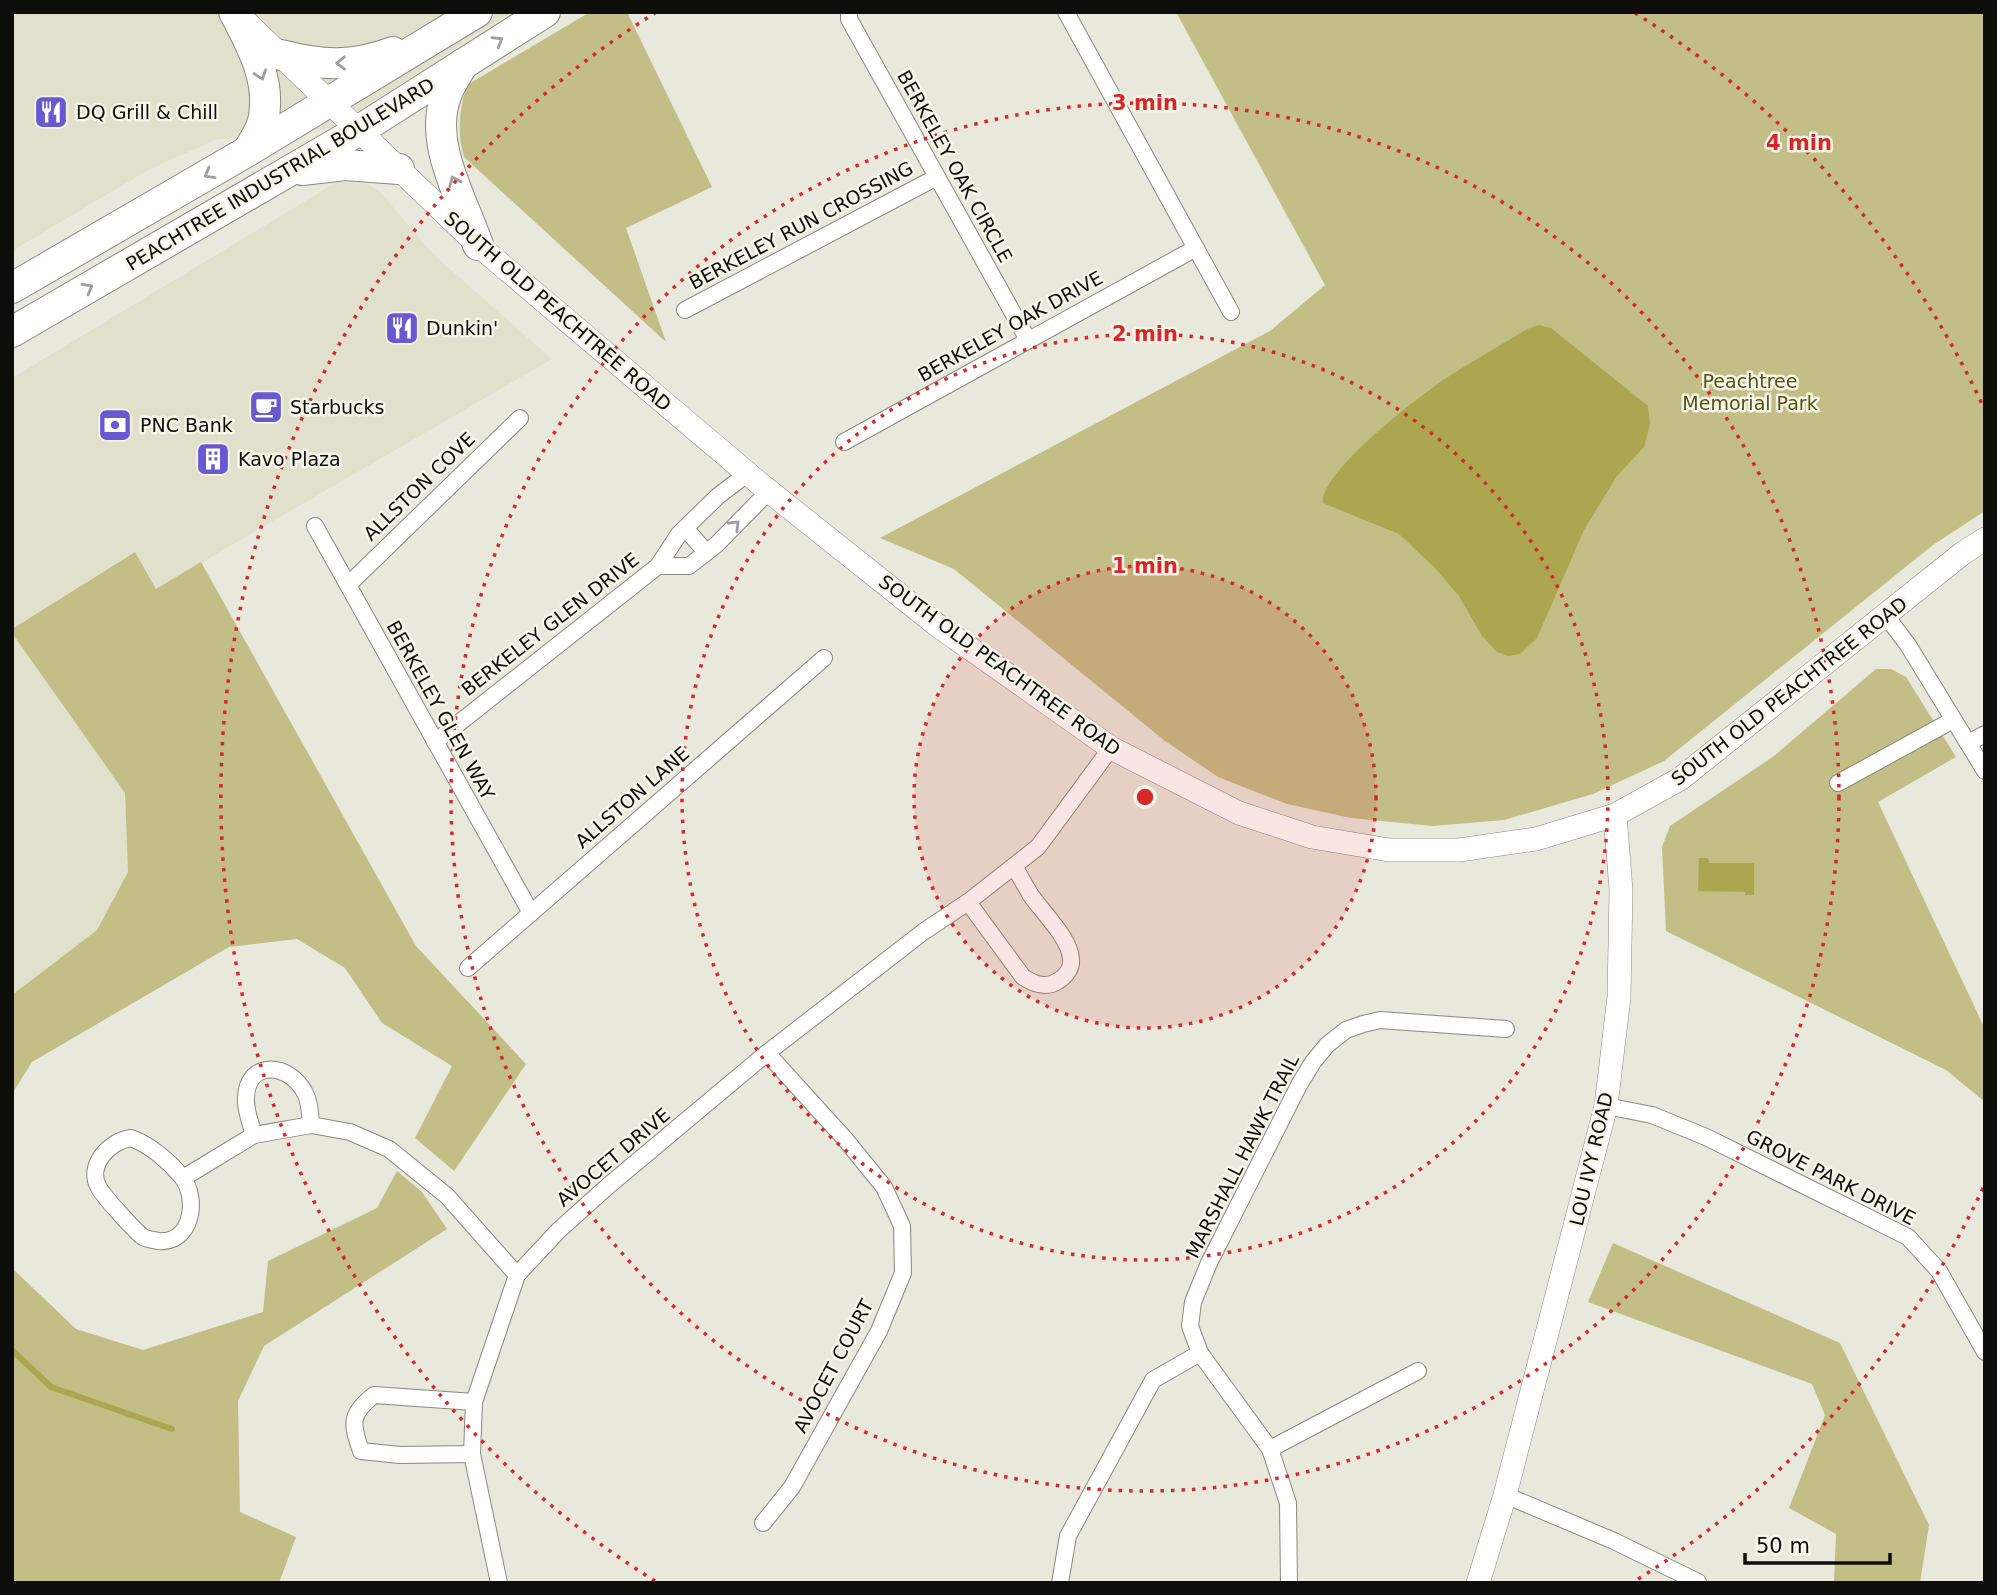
<svg xmlns="http://www.w3.org/2000/svg" width="1997" height="1595" font-family="'DejaVu Sans',sans-serif">
<style>
.built{fill:#e1e0cc}
.green{fill:#c2be85}
.water{fill:#ada651}
.lines{fill:none;stroke-linecap:round;stroke-linejoin:round}
.stream{stroke:#ada651;stroke-width:6}
.street-casing{stroke:#89887d;stroke-width:18}
.secondary-casing{stroke:#89887d;stroke-width:24}
.highway-casing{stroke:#89887d;stroke-width:32}
.street{stroke:#fff;stroke-width:16}
.secondary{stroke:#fff;stroke-width:23}
.highway{stroke:#fff;stroke-width:30}
.oneway{stroke:#9e9e9d}
.ring{fill:none;stroke:#d62828;stroke-width:3.5;stroke-dasharray:3.5 7}
.labels{text-anchor:middle;dominant-baseline:central;stroke-width:5;stroke-linejoin:round;paint-order:stroke}
.poi-label{font-size:19px;fill:#0d0d09;stroke:#f6f5e9;text-anchor:start}
.street-label{font-size:19px;fill:#0d0d09;stroke:#f6f5e9}
.park-label{font-size:19px;fill:#575111;stroke:#f6f5e9}
.centre{fill:#d62828;stroke:#f6f5e9;stroke-width:3.5}
.ring-label{font-size:21px;text-anchor:middle;font-weight:bold;fill:#d62828;stroke:#f6f5e9;stroke-width:5;stroke-linejoin:round;paint-order:stroke}
</style>
<rect width="100%" height="100%" fill="#e9e8dc"/>
<g class="built">
<path d="M12,12H511L332,128L215,140L148,170L12,251Z"/>
<path d="M337,182L368,184L380,192L434,255L552,359L156,589L134,552L12,629V378Z"/>
<path d="M12,633L125,793L128,872L97,930L12,995Z"/>
</g>
<g class="green">
<path d="M590,12H627L712,187L626,228L666,342L464,157C457,132 459,110 467,85Z"/>
<path d="M1176,12H1985V511L1933,545L1664,761L1593,794L1504,820L1433,826L1351,818L1287,804L1218,777L1165,741L954,569L880,538L1270,331L1325,285Z"/>
<path d="M135,552L156,589L201,562L416,946L526,1064L454,1171L415,1138L452,1066L382,1023L345,968L297,939L229,947L32,1062L12,1094V995L97,930L128,872L125,793L12,633V629Z"/>
<path d="M1876,669H1891L1906,677L1956,757L1878,802L1985,1029V1102L1946,1070L1666,931L1662,847L1670,826L1774,756Z"/>
<path d="M397,1171L422,1192L447,1229L264,1346L238,1401L240,1512L296,1537L279,1583H12V1268L76,1329L143,1350L263,1312L268,1261L377,1208Z"/>
<path d="M1613,1243L1840,1343L1929,1525L1920,1583H1834L1836,1534L1789,1508L1825,1415L1812,1384L1588,1302Z"/>
</g>
<g class="water">
<path d="M1539,325L1551,328L1648,406L1650,424L1644,447L1617,476L1584,530L1537,638L1520,654L1508,656L1497,652L1482,636L1459,596L1435,568L1399,534L1323,503C1320,471 1425,391 1454,373C1478,358 1503,344 1527,329Z"/>
<path d="M1699,858H1708L1709,863H1754V895H1745V892L1698,891Z"/>
</g>
<g class="lines">
<path class="stream" d="M12,1350L51,1387L172,1429"/>
<g class="street-casing">
<g id="street">
<path d="M849,12V19L1028,340"/>
<path d="M1066,12L1231,312"/>
<path d="M685,310L937,177"/>
<path d="M844,442L1196,248"/>
<path d="M315,526L531,913"/>
<path d="M685,528L706,552"/>
<path d="M658,566H689L716,545L769,491"/>
<path d="M348,585L520,418"/>
<path d="M1886,616L1908,645L1985,771"/>
<path d="M435,742L658,566L679,534L718,496L747,474"/>
<path d="M1968,743L1985,734"/>
<path d="M1838,783L1953,720"/>
<path d="M968,902L1023,977C1034,984 1046,989 1058,981C1066,976 1072,968 1071,959C1070,938 1042,912 1030,894C1025,885 1019,875 1014,866"/>
<path d="M468,968L824,658"/>
<path d="M1606,1106L1652,1115L1706,1137L1908,1237L1939,1271L1985,1352"/>
<path d="M254,1135C251,1124 245,1110 246,1098C247,1059 290,1063 305,1093C310,1102 310,1114 311,1125"/>
<path d="M131,1138C150,1145 169,1161 182,1177C199,1199 192,1244 158,1241C153,1240 146,1239 143,1237C135,1231 104,1197 99,1188C86,1166 109,1141 131,1138Z"/>
<path d="M183,1178L254,1135L311,1125L350,1132L389,1149L447,1196L517,1275"/>
<path d="M1270,1449L1418,1371"/>
<path d="M472,1454L400,1455L361,1451C351,1423 350,1414 374,1395L474,1402"/>
<path d="M1505,1495L1614,1541L1698,1582"/>
<path d="M763,1523L792,1487L879,1331L903,1273L902,1226L884,1187L845,1139L767,1053"/>
<path d="M499,1583L472,1454L474,1402L517,1275L558,1231L608,1186L767,1053L923,932L968,902L1038,847L1111,748"/>
<path d="M1060,1583L1068,1536L1153,1380L1200,1353"/>
<path d="M1289,1583L1288,1503L1270,1449L1200,1353L1190,1326L1193,1302L1209,1263L1299,1085L1313,1062L1327,1045L1346,1030L1363,1024L1380,1020L1506,1029"/>
</g>
</g>
<g class="secondary-casing">
<g id="secondary">
<path d="M244,20L478,245L760,484L937,625L1111,748L1239,813L1312,837L1389,850H1459L1536,839L1615,815L1680,779L1963,553L1985,539"/>
<path d="M1478,1583L1505,1495L1606,1106L1619,997L1621,890L1615,815"/>
</g>
</g>
<g class="highway-casing">
<g id="highway">
<path d="M234,12C252,46 272,82 263,121C260,132 253,142 248,151"/>
<path d="M281,55C323,66 352,67 393,52"/>
<path d="M463,64C458,73 451,83 447,93C427,142 462,198 478,245"/>
<path d="M302,170L345,165L399,169"/>
<path d="M12,288L248,151L477,12"/>
<path d="M12,332L358,131L545,12"/>
</g>
</g>
<use href="#street" class="street"/>
<use href="#secondary" class="secondary"/>
<use href="#highway" class="highway"/>
</g>
<defs><path id="oneway-chevron" d="M-2-3.5L2.5 0L-2 3.5" fill="none" stroke-width="1.6" stroke-linecap="round" stroke-linejoin="round" transform="scale(1.75)"/></defs>
<g class="oneway">
<use href="#oneway-chevron" transform="translate(498 41) rotate(-31)"/>
<use href="#oneway-chevron" transform="translate(341 63) rotate(179)"/>
<use href="#oneway-chevron" transform="translate(261 75) rotate(72)"/>
<use href="#oneway-chevron" transform="translate(209 174) rotate(150)"/>
<use href="#oneway-chevron" transform="translate(454 181) rotate(-113)"/>
<use href="#oneway-chevron" transform="translate(88 288) rotate(-30)"/>
<use href="#oneway-chevron" transform="translate(735 525) rotate(-45)"/>
</g>
<circle cx="1145" cy="797" r="231" fill="#d62828" fill-opacity=".12"/>
<g class="ring">
<circle cx="1145" cy="797" r="231"/>
<circle cx="1145" cy="797" r="463"/>
<circle cx="1145" cy="797" r="694"/>
<path d="M1983 1188A925 925 0 0 1 1635 1581M655 1581A925 925 0 0 1 655 13M1635 13A925 925 0 0 1 1983 406"/>
</g>
<defs>
<g id="restaurant-square" transform="scale(1.75)"><rect x="-9" y="-9" width="18" height="18" rx="4" fill="#6859d3" stroke="#f6f5e9"/><path d="M-5-6h1v4h1v-4h1v4h1v-4h1v5L-1.5 .5V6h-2V.5L-5-1ZM5-6V6H3V1.5H1.5Q1.5-4 5-6Z" fill="#fff"/></g>
<g id="cafe-square" transform="scale(1.75)"><rect x="-9" y="-9" width="18" height="18" rx="4" fill="#6859d3" stroke="#f6f5e9"/><path d="M-5.5-4.5H6V0H3Q3 3.5 0 3.5H-2.5Q-5.5 3.5-5.5 0ZM3-3.2v2h1.7v-2ZM-6 4.5H4V6H-6Z" fill="#fff"/></g>
<g id="bank-square" transform="scale(1.75)"><rect x="-9" y="-9" width="18" height="18" rx="4" fill="#6859d3" stroke="#f6f5e9"/><path d="M-6-4H6V4H-6ZM0-2.3a2.3 2.3 0 1 0 0 4.6a2.3 2.3 0 1 0 0-4.6Z" fill="#fff"/></g>
<g id="building-square" transform="scale(1.75)"><rect x="-9" y="-9" width="18" height="18" rx="4" fill="#6859d3" stroke="#f6f5e9"/><path d="M-4-6H4V6H1V3H-1V6H-4ZM-2.5-4.3h1.7v1.8h-1.7ZM.8-4.3h1.7v1.8H.8ZM-2.5-1h1.7V.8h-1.7ZM.8-1h1.7V.8H.8Z" fill="#fff"/></g>
</defs>
<g fill-rule="evenodd">
<use href="#restaurant-square" x="51" y="112"/>
<use href="#restaurant-square" x="402" y="328"/>
<use href="#cafe-square" x="266" y="407"/>
<use href="#bank-square" x="115" y="425"/>
<use href="#building-square" x="213" y="459"/>
</g>
<g class="labels">
<g class="poi-label">
<text x="76" y="112">DQ Grill &amp; Chill</text>
<text x="426" y="328">Dunkin'</text>
<text x="290" y="407">Starbucks</text>
<text x="140" y="425">PNC Bank</text>
<text x="238" y="459">Kavo Plaza</text>
</g>
<g class="street-label">
<text transform="translate(955 166) rotate(61)">BERKELEY OAK CIRCLE</text>
<text transform="translate(280 174) rotate(-31)">PEACHTREE INDUSTRIAL BOULEVARD</text>
<text transform="translate(801 225) rotate(-28)">BERKELEY RUN CROSSING</text>
<text transform="translate(558 311) rotate(41)">SOUTH OLD PEACHTREE ROAD</text>
<text transform="translate(1010 326) rotate(-29)">BERKELEY OAK DRIVE</text>
<text transform="translate(419 486) rotate(-44)">ALLSTON COVE</text>
<text transform="translate(550 624) rotate(-38)">BERKELEY GLEN DRIVE</text>
<text transform="translate(1000 665) rotate(36)">SOUTH OLD PEACHTREE ROAD</text>
<text transform="translate(1789 691) rotate(-38)">SOUTH OLD PEACHTREE ROAD</text>
<text transform="translate(441 710) rotate(61)">BERKELEY GLEN WAY</text>
<text transform="translate(632 797) rotate(-41)">ALLSTON LANE</text>
<text transform="translate(1242 1156) rotate(-63)">MARSHALL HAWK TRAIL</text>
<text transform="translate(613 1157) rotate(-40)">AVOCET DRIVE</text>
<text transform="translate(1591 1159) rotate(-77)">LOU IVY ROAD</text>
<text transform="translate(1831 1177) rotate(27)">GROVE PARK DRIVE</text>
<text transform="translate(833 1366) rotate(-62)">AVOCET COURT</text>
</g>
<g class="park-label">
<text x="1750" y="381">Peachtree<tspan x="1750" dy="22">Memorial Park</tspan></text>
</g>
</g>
<circle cx="1145" cy="797" r="10" class="centre"/>
<g class="ring-label">
<text x="1145" y="110">3 min</text>
<text x="1799" y="150">4 min</text>
<text x="1145" y="341">2 min</text>
<text x="1145" y="573">1 min</text>
</g>
<rect width="1997" height="1595" fill="none" stroke="#0d0d09" stroke-width="28"/>
<path d="M1745 1553v10h145v-10" fill="none" stroke="#0d0d09" stroke-width="3.5"/>
<text x="1756" y="1553" font-size="21" fill="#0d0d09" stroke="#f6f5e9" stroke-width="5" paint-order="stroke">50 m</text>
</svg>
